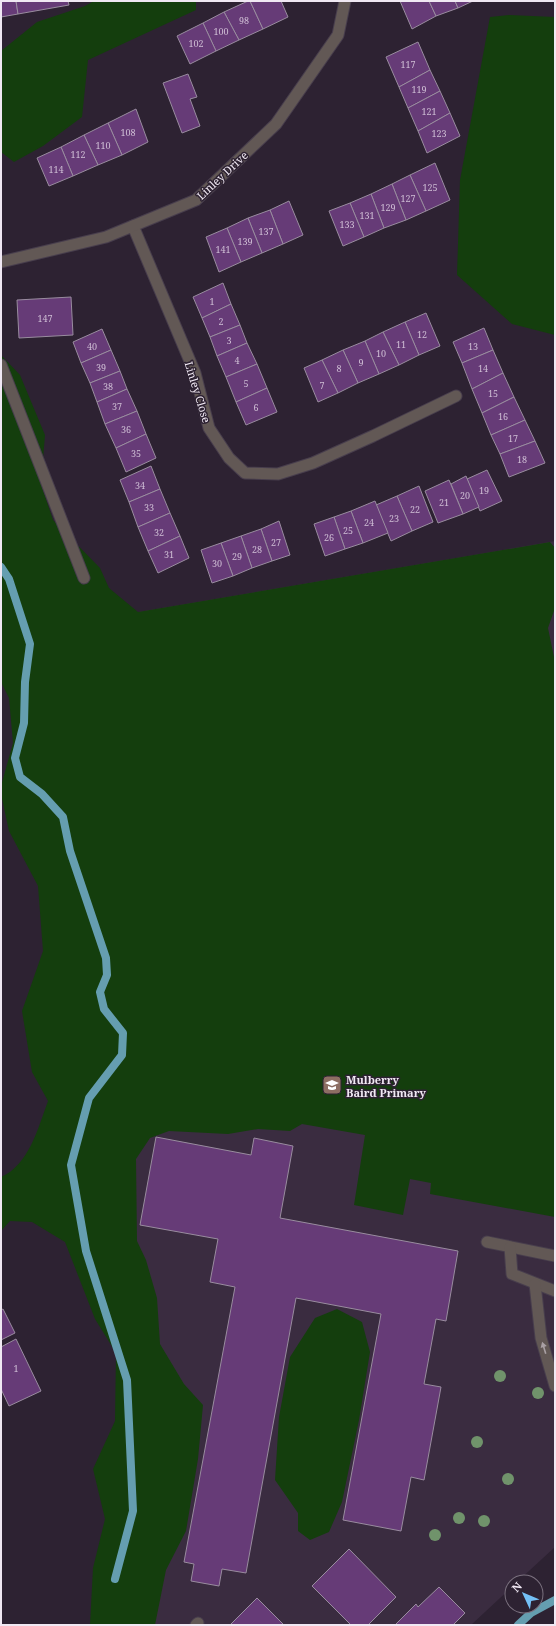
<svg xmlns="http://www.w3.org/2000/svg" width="556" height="1626" font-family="'Noto Serif',serif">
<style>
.built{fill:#3a2c40}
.green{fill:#143e0d}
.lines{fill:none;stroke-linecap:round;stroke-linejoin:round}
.stream{stroke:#659eb0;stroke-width:8}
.building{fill:#663b77;stroke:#998c9f}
.service-casing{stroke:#483e4d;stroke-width:13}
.minor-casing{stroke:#483e4d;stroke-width:13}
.service{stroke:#625855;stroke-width:11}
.minor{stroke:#625855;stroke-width:11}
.tree{fill:#70936b}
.oneway{fill:#a9a0a4}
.labels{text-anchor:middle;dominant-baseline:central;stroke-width:3;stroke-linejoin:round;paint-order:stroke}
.number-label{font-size:9px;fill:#cebdd4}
.street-label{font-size:11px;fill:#f0e8f3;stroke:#2d2232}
.poi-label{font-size:11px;font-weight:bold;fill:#f0e8f3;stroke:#2d2232;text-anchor:start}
</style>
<rect width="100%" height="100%" fill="#2d2232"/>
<path class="built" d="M555,541V1547L517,1582H512V1587L471,1625H131L164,1406L88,1252L138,612Z"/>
<g class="green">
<path d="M94,1H196V10L88,60L82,117L43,146L14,162L1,152V51L37,22L85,6Z"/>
<path d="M509,15L555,17V335L512,324L457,275L460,180L490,17Z"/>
<path d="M1,355L20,375L45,435L41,484L53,520L100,568L109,588L138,612L550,542L555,548V608L548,628L555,662V1217L430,1194L431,1183L410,1179L403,1215L354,1205L365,1135L302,1124L290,1131L258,1129L228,1134L169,1131L150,1138L136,1159L137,1241L146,1260L157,1298L160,1344L184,1384L203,1405L198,1459L186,1531L166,1570L155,1625H90L93,1568L105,1519L93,1469L115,1421L116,1353L95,1319L65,1242L32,1222L10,1221L1,1231V1177C29,1165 38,1128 48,1101L32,1072L22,1011L43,951L38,886L9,831L1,794V786L13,743L9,698L1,682Z"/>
<path d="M337,1309L362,1322L370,1352L359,1420L342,1502L329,1532L310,1540L298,1531V1513L275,1480L279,1417L290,1357L315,1318Z"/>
</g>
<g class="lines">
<g class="stream">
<path d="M1,567L9,579L30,644L25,682L24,723L15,758L20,777L42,794L63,817L70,851L106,958L107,975L100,992L104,1009L123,1033L122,1055L89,1098L71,1165L86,1251L127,1380L133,1511L115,1579"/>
<path d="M518,1625L531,1613L555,1600"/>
</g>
</g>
<g class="building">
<path d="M1,1H16L18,14L1,17Z"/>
<path d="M16,1H68L69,5L18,14Z"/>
<path d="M248,1H250L263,29L239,40L224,12Z"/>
<path d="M250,1H281L288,17L263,29Z"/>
<path d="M400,1H429L436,16L412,29Z"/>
<path d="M429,1H455L458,8L436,16Z"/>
<path d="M455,1H473L458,8Z"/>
<path d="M224,12L239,40L216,51L203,23Z"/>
<path d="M203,23L216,51L190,64L177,36Z"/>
<path d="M418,42L430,70L399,87L386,57Z"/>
<path d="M430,70L440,91L408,108L399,87Z"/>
<path d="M188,74L197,97L190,99L200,126L182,133L163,83Z"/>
<path d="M440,91L450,113L418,131L408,108Z"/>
<path d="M136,109L148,142L122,155L108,123Z"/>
<path d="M450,113L460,136L427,153L418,131Z"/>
<path d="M108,123L122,155L98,165L84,135Z"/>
<path d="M84,135L98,165L73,176L61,147Z"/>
<path d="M61,147L73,176L49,186L37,158Z"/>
<path d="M435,163L450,200L426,211L410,175Z"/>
<path d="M410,175L426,211L406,220L392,184Z"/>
<path d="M392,184L406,220L384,228L371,194Z"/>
<path d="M371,194L384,228L364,237L350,203Z"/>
<path d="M289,201L303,235L283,244L270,210Z"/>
<path d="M350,203L364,237L343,246L329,211Z"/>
<path d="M270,210L283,244L262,253L248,218Z"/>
<path d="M248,218L262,253L241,262L227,228Z"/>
<path d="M227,228L241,262L219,272L206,237Z"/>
<path d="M223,283L231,304L202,318L193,297Z"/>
<path d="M71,297L73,335L19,338L17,300Z"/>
<path d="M231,304L240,325L210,337L202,318Z"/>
<path d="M426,313L440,346L419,355L405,322Z"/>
<path d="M405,322L419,355L399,365L383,332Z"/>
<path d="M240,325L247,343L217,356L210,337Z"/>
<path d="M484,328L493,350L462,363L453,342Z"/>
<path d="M102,329L111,350L81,363L73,342Z"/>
<path d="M383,332L399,365L379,374L365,341Z"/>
<path d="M365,341L379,374L358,383L343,350Z"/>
<path d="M247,343L257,364L226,377L217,356Z"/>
<path d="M111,350L120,371L90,383L81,363Z"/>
<path d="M343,350L358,383L338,393L322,360Z"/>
<path d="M493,350L503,373L472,389L462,363Z"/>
<path d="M322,360L338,393L318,402L304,368Z"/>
<path d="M257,364L267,388L236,402L226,377Z"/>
<path d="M120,371L127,389L97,402L90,383Z"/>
<path d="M503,373L514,397L482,413L472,389Z"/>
<path d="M267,388L277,412L246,425L236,402Z"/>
<path d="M127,389L137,411L105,424L97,402Z"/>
<path d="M514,397L525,420L491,435L482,413Z"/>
<path d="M137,411L146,434L116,448L105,424Z"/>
<path d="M525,420L535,441L500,454L491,435Z"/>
<path d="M146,434L156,458L126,472L116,448Z"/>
<path d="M535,441L545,463L509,477L500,454Z"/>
<path d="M151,466L160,489L129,502L120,480Z"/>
<path d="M487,470L502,501L480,511L467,479Z"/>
<path d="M466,476L479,507L463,514L451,484Z"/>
<path d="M449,480L463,514L438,523L425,491Z"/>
<path d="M419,486L433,522L412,531L397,496Z"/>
<path d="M160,489L170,513L138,527L129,502Z"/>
<path d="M397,496L412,531L391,541L376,505Z"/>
<path d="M375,501L388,533L363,543L351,511Z"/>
<path d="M351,511L363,543L345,549L334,517Z"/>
<path d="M170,513L180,536L148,551L138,527Z"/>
<path d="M334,517L345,549L325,556L314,524Z"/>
<path d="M279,521L290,555L272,561L261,529Z"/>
<path d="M261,529L272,561L252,568L241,536Z"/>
<path d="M180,536L189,558L158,573L148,551Z"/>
<path d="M241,536L252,568L233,576L221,543Z"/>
<path d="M221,543L233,576L212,583L201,550Z"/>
<path d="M156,1137L251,1155L254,1138L293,1146L280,1218L458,1251L446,1321L436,1319L424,1384L441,1387L424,1480L411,1477L401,1531L343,1520L381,1314L296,1298L246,1573L222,1569L219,1586L191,1581L194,1564L184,1562L235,1287L210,1282L218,1239L140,1225Z"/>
<path d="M3,1309L15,1333L1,1340V1310Z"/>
<path d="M16,1339L41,1391L9,1406L1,1389V1347Z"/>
<path d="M349,1549L396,1597L368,1625H351L312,1586Z"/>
<path d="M439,1587L465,1613L453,1625H395L416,1604L418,1607Z"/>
<path d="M257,1598L284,1625H230Z"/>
</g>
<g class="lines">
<g class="service-casing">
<g id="service">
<path d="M1,365L84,578"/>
<path d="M487,1242L555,1256"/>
<path d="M510,1247L512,1274L555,1291"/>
<path d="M535,1284L541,1338L555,1386"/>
<path d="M196,1625L198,1623"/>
</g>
</g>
<g class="minor-casing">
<g id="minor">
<path d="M133,226L195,373L209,428L229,458L245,473L278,474L313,463L373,436L456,396"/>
<path d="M1,262L106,237L196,200L276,124L338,35L345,1"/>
</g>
</g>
<use href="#service" class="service"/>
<use href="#minor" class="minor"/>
</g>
<g class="tree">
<circle cx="500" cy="1376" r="6"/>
<circle cx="538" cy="1393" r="6"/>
<circle cx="477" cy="1442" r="6"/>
<circle cx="508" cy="1479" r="6"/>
<circle cx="459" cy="1518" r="6"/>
<circle cx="484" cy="1521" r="6"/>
<circle cx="435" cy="1535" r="6"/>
</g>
<defs><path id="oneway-solid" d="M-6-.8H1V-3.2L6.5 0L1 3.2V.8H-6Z"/></defs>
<use class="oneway" href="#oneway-solid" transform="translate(544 1348) rotate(-107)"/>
<defs>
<g id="school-square" transform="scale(1)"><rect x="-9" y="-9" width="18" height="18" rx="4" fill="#8d6e63" stroke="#2d2232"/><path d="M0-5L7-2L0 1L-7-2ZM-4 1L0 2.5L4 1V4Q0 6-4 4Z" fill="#fff"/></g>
</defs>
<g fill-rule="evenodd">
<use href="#school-square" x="332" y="1085"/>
</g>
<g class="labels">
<g class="number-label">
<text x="244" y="20">98</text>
<text x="221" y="31">100</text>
<text x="196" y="43">102</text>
<text x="408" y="64">117</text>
<text x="419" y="89">119</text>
<text x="429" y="111">121</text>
<text x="128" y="132">108</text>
<text x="439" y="133">123</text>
<text x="103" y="145">110</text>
<text x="78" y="154">112</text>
<text x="56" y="169">114</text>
<text x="430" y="187">125</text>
<text x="408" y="198">127</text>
<text x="388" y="207">129</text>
<text x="367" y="215">131</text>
<text x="347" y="224">133</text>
<text x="266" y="231">137</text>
<text x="245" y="241">139</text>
<text x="223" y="249">141</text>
<text x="212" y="301">1</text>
<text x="45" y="318">147</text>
<text x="221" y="321">2</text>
<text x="422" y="334">12</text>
<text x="229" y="340">3</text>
<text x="401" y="344">11</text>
<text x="92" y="346">40</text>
<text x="473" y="346">13</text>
<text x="381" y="353">10</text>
<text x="237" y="360">4</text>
<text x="361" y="362">9</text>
<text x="101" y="367">39</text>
<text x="339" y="368">8</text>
<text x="483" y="368">14</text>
<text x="246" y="383">5</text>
<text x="322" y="385">7</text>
<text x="108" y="386">38</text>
<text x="493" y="393">15</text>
<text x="117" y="406">37</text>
<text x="256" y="407">6</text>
<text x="503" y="416">16</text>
<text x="126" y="429">36</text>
<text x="513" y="438">17</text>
<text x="136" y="453">35</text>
<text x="522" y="459">18</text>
<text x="140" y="485">34</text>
<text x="484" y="490">19</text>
<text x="465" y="495">20</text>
<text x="444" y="502">21</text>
<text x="149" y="507">33</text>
<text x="415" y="509">22</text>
<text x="394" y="518">23</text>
<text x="369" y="522">24</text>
<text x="348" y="530">25</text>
<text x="159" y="532">32</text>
<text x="329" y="537">26</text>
<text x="276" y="542">27</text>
<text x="257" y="549">28</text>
<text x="169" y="554">31</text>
<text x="237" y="556">29</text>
<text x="217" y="563">30</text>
<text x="16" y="1368">1</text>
</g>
<g class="street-label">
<text transform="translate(222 175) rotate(-43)">Linley Drive</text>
<text transform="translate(198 392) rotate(73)">Linley Close</text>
</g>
<g class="poi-label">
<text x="346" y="1079">Mulberry<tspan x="346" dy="13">Baird Primary</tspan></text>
</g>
</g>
<rect width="556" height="1626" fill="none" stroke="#f0e8f3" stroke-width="4"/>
<g transform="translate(524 1594) rotate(314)"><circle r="19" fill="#2d2232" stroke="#7b717f"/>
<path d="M0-3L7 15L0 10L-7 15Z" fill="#74c0f6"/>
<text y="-6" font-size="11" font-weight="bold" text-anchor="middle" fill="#f0e8f3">N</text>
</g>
</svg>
